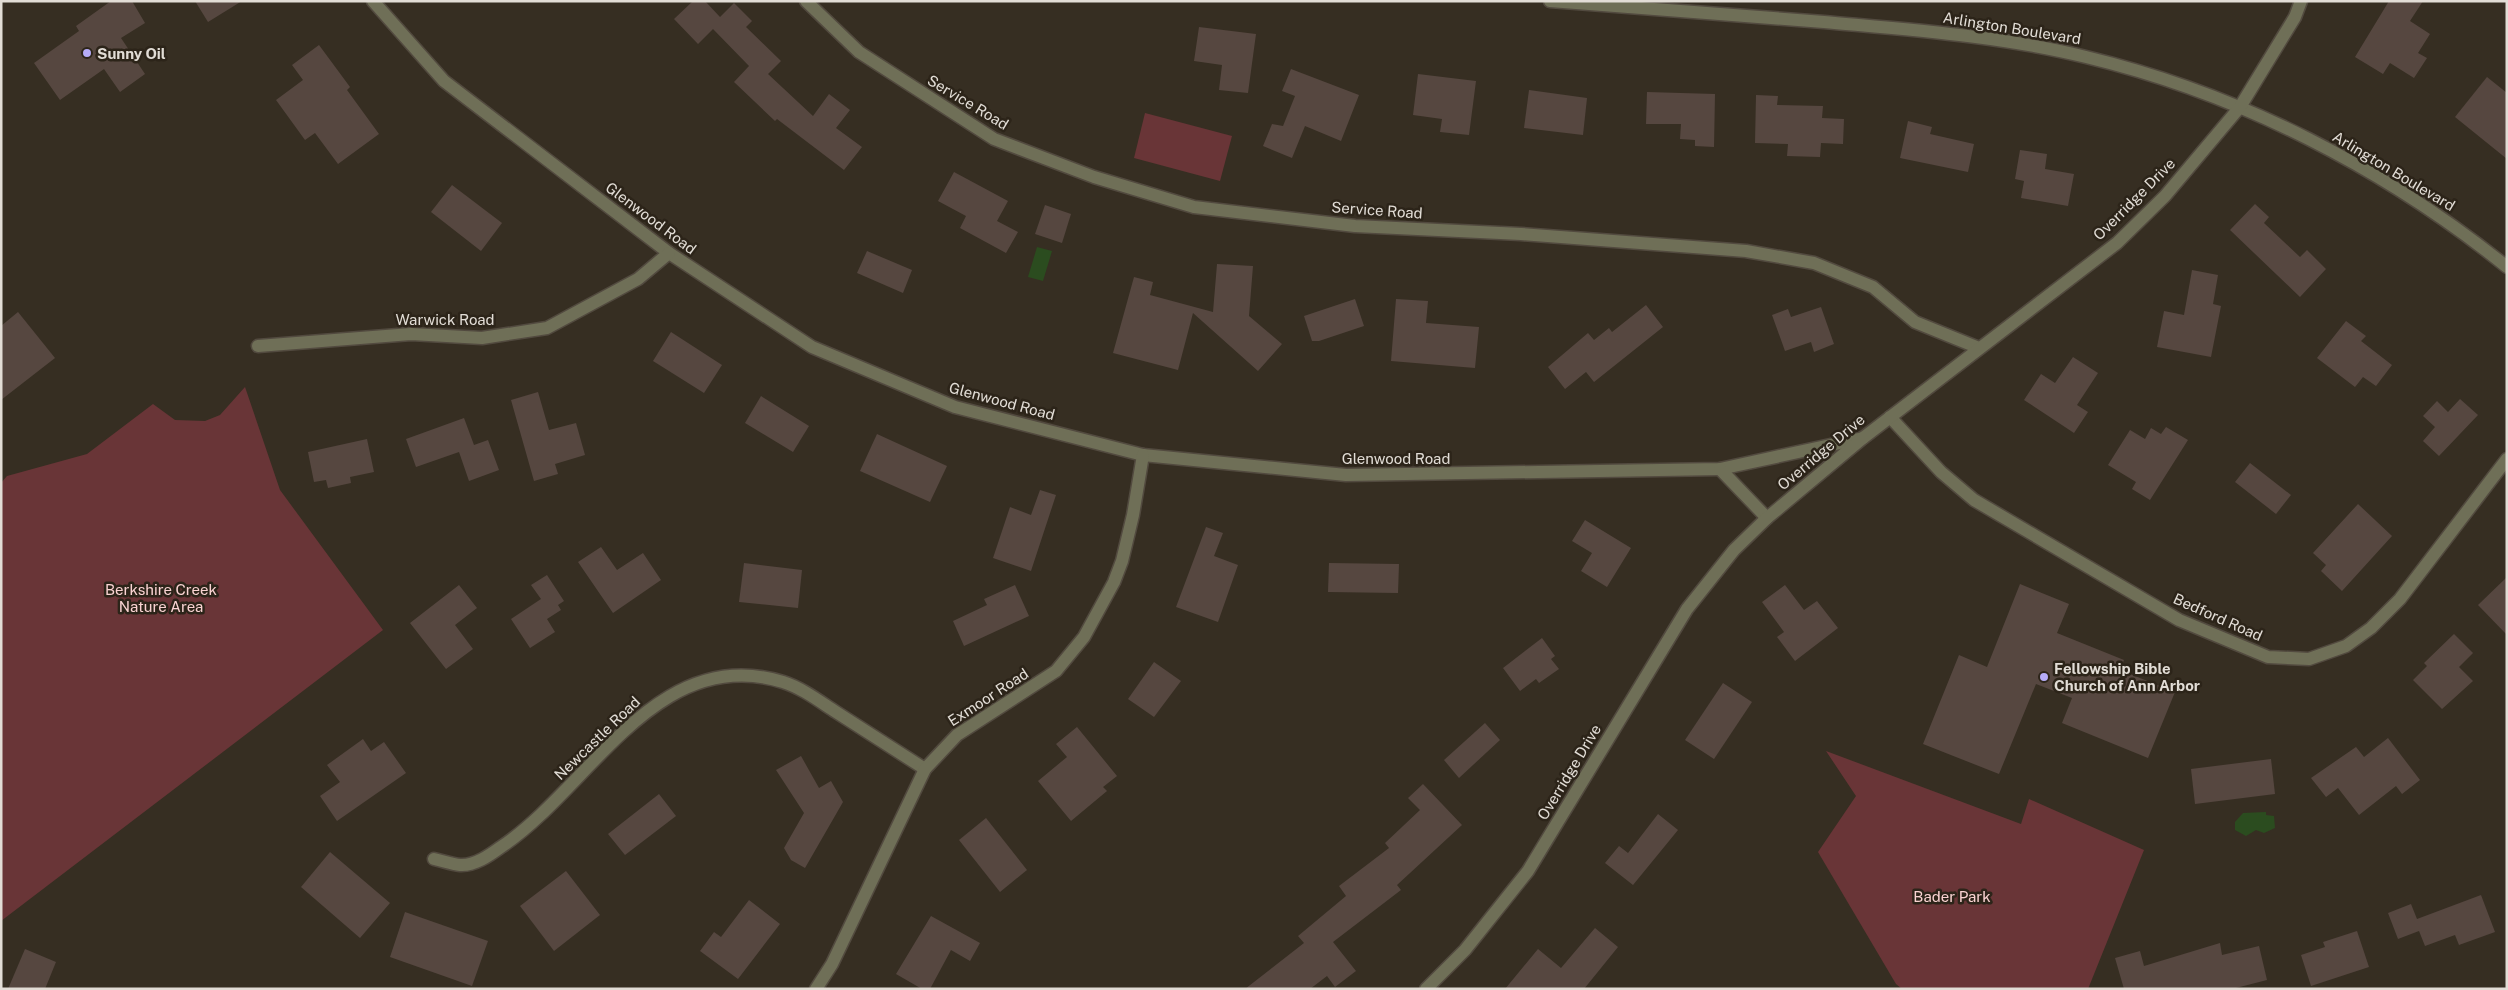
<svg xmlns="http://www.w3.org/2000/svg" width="2508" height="990" font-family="'Public Sans',sans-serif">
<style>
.green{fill:#693537}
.water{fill:#2b4c1f}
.building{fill:#564740}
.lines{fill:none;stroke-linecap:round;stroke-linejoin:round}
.minor-casing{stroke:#524a3f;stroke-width:15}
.minor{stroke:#6f6f57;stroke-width:12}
.poi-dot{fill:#b6acf8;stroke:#2c2419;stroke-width:2}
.labels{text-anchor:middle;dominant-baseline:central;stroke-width:5;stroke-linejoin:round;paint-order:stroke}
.street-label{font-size:15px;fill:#e2ddd6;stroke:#2c2419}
.poi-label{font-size:15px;font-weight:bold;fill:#e2ddd6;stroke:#2c2419;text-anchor:start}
.park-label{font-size:15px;fill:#fad3d2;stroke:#2c2419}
</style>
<rect width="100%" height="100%" fill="#362e22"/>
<g class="green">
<path d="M1145,113L1232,136L1220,181L1134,158Z"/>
<path d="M245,387L280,490L383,630L1,921V483L7,476L87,454L153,404L175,420L205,421L220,415Z"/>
<path d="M1826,751L2021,824L2029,799L2144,850L2088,989H1902L1896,984L1818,852L1856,796Z"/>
</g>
<g class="water">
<path d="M1037,247L1052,251L1043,281L1028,277Z"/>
<path d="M2266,812V815L2274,816L2275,828L2264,833L2256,830L2246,836L2235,830V822L2243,813Z"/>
</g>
<g class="building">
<path d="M111,1H132L145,23L121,38L145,74L120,92L104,69L60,100L34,63L79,31L76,26Z"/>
<path d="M195,1H242L208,22Z"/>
<path d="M693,1H705L720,17L734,3L752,21L746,27L781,61L768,74L813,116L829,94L850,110L836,128L862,147L844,170L777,119L775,121L734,82L749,66L713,29L698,44L674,19Z"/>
<path d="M2389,1H2423L2410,21L2430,34L2418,53L2427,58L2414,78L2390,63L2383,74L2355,57Z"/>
<path d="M1199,27L1256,34L1248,93L1219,90L1222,65L1194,61Z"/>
<path d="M319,45L350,87L347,90L379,134L338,164L315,133L305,140L276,100L303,80L292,65Z"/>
<path d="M1291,69L1359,95L1341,141L1305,126L1292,158L1263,146L1272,124L1283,126L1295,96L1282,91Z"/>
<path d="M1418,74L1476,81L1469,135L1440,132L1442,119L1413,115Z"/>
<path d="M2487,77L2507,93V159L2455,117Z"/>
<path d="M1529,90L1587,98L1583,135L1524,128Z"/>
<path d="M1647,92L1715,94L1714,147L1695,146V140L1680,139L1681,124H1646Z"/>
<path d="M1756,95L1778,96L1777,105L1823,106L1822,118L1844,119L1843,144L1821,143L1820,157L1787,156L1788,144L1755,143Z"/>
<path d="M1908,121L1932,127L1930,134L1974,144L1968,172L1900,158Z"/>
<path d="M2020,150L2047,154L2045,169L2074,174L2068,206L2021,198L2024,181L2015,179Z"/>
<path d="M954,172L1008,201L997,221L1018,232L1006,253L960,228L966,216L938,201Z"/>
<path d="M452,185L502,223L481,251L431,212Z"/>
<path d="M2255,204L2269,217L2264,223L2300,257L2307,250L2326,269L2300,297L2230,230Z"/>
<path d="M1045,205L1071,214L1062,243L1035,234Z"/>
<path d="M867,251L912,270L903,293L857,273Z"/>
<path d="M1217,264L1253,266L1249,316L1282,344L1258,371L1193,313L1178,370L1113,353L1134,277L1153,282L1150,295L1213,312Z"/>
<path d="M2192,270L2218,275L2213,304L2221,306L2211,357L2157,347L2164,311L2184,315Z"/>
<path d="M1355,299L1364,326L1319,341H1312L1304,316Z"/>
<path d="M1396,299L1428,301L1426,323L1479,327L1475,368L1391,361Z"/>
<path d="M1646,305L1663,327L1594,382L1586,372L1565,389L1548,367L1588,333L1594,340L1609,328L1612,332Z"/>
<path d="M1821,307L1834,344L1814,352L1811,342L1785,351L1772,315L1788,309L1791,317Z"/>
<path d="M18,312L55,358L1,400V326Z"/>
<path d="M2346,321L2366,336L2361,341L2392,365L2376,386L2363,377L2355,387L2317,358Z"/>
<path d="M671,332L722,365L704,393L653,361Z"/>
<path d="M2073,357L2098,373L2077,405L2088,412L2074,433L2024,400L2041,374L2055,383Z"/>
<path d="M538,392L549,430L576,423L585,455L555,464L558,474L534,481L511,400Z"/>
<path d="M761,396L809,426L793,452L745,423Z"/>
<path d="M2460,399L2478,415L2439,456L2423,441L2435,427L2423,416L2437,401L2448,412Z"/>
<path d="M464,418L474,445L488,440L499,470L469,481L459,452L416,467L406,439Z"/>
<path d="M2166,427L2188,440L2150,500L2132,489L2136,482L2108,465L2130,430L2145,439L2151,428L2161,434Z"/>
<path d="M877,434L947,466L930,502L860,471Z"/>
<path d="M367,439L374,472L350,477L351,483L328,488L326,480L314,482L308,452Z"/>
<path d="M2250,463L2291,495L2276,514L2235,482Z"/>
<path d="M1040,490L1056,495L1031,571L993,558L1010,507L1031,515Z"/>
<path d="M2358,504L2392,536L2342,591L2321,571L2326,565L2313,553Z"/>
<path d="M1585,520L1631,548L1607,587L1581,571L1592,553L1572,541Z"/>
<path d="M1206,527L1223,533L1214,556L1238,565L1218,622L1176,607Z"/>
<path d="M601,547L617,570L643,553L661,580L613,613L578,562Z"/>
<path d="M744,563L802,570L798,608L739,602Z"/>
<path d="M1329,563L1399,564L1398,593L1328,592Z"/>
<path d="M547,575L564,601L558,605L561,610L547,619L555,632L530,648L511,619L541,599L531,585Z"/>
<path d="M2507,577V635L2478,605Z"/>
<path d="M2020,584L2069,604L2057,633L2124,660L2120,670L2175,692L2148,758L2062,723L2072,698L2036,684L1999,774L1923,744L1959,655L1987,667Z"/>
<path d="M459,585L477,608L455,625L473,649L446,669L410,623Z"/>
<path d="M1015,585L1029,616L964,646L953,621L987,605L984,599Z"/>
<path d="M1785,585L1804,610L1817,601L1838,628L1795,661L1777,637L1784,632L1762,602Z"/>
<path d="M2454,634L2473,653L2459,667L2473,681L2442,709L2413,680L2427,666L2424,663Z"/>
<path d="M1542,638L1555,656L1551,659L1559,669L1539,683L1536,679L1520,691L1503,668Z"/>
<path d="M1154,662L1181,681L1154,717L1128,699Z"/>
<path d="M1723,683L1752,702L1714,759L1685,740Z"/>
<path d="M1485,723L1500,740L1459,778L1444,760Z"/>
<path d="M1077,727L1117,776L1103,787L1107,791L1071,821L1038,781L1067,757L1056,744Z"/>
<path d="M2388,738L2420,780L2402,794L2396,786L2359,815L2338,788L2326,797L2311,778L2356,747L2364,757Z"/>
<path d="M363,739L371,751L384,742L406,773L337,821L320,796L340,782L327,765Z"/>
<path d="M801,756L819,788L831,781L843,802L805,868L791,860L784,848L804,813L776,770Z"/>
<path d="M2271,759L2275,794L2195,804L2191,769Z"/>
<path d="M1423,784L1462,825L1397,885L1401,890L1333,942L1356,971L1335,987L1327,976L1310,989H1245L1304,943L1298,936L1346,896L1339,886L1389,848L1385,843L1420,810L1408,798Z"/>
<path d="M659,794L676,816L625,855L608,834Z"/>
<path d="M1658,814L1678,830L1633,885L1605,863L1619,846L1628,853Z"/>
<path d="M986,818L1027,870L1000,892L959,840Z"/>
<path d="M330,852L390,903L360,938L301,887Z"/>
<path d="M566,871L600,915L554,951L520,906Z"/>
<path d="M2481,895L2495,932L2459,945L2455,935L2425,946L2419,931L2398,939L2388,913L2411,904L2417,919Z"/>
<path d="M749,900L780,924L738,979L700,951L714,932L721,937Z"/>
<path d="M405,912L488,941L472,986L390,957Z"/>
<path d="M931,916L980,943L970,961L951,950L930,989H922L896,974Z"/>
<path d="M1595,928L1618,947L1584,989H1505L1538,949L1561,968Z"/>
<path d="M2357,931L2369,967L2311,986L2301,955L2325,947L2323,942Z"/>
<path d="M2220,943L2222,955L2259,946L2267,980L2232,989H2124L2115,958L2140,951L2144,966Z"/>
<path d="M25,949L56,962L45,989H8Z"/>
</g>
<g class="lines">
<g class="minor-casing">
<g id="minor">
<path d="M373,1L444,81L669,253L812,347L955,407L1143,455L1346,475L1720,469L1863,438"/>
<path d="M806,1L859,52L994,139L1094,177L1194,207L1355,226L1521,234L1746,251L1814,263L1873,287L1915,322L1979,348"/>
<path d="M1550,1C1641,8 1733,15 1824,22C1912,30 2001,36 2086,57C2240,94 2384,168 2507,267"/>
<path d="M258,346L411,334L482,338L547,328L638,279L669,253"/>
<path d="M1890,417L1941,472L1974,500L2179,620L2268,657L2309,659L2346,646L2371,628L2400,599L2507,459"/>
<path d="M1720,469L1767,518"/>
<path d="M434,859C443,861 452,864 460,865C475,866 490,855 501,847C590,788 656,643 783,682C802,688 819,701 836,712C866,731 895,750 925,769"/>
<path d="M816,989L832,964L925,769L957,735L1056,671L1084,637L1114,582L1122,561L1133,515L1143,455"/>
<path d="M1426,989L1465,950L1528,871L1687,609L1734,550L1767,518L1863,438L2117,243L2165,196L2240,107L2295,17L2301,1"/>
</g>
</g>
<use href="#minor" class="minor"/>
</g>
<g class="poi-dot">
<circle cx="87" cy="53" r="5"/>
<circle cx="2044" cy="677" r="5"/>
</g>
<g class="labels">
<g class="street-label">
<text transform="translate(2012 28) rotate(9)">Arlington Boulevard</text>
<text transform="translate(968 102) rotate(31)">Service Road</text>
<text transform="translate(2394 171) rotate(31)">Arlington Boulevard</text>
<text transform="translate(2134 199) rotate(-45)">Overridge Drive</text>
<text transform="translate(1377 210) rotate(4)">Service Road</text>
<text transform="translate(651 218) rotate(37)">Glenwood Road</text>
<text x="445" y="319">Warwick Road</text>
<text transform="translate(1002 401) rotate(15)">Glenwood Road</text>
<text transform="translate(1821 452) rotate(-40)">Overridge Drive</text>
<text x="1396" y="458">Glenwood Road</text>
<text transform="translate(2218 617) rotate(24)">Bedford Road</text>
<text transform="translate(988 697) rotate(-33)">Exmoor Road</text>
<text transform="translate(597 738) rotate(-44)">Newcastle Road</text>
<text transform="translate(1569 772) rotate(-59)">Overridge Drive</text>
</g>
<g class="poi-label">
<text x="97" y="53">Sunny Oil</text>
<text x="2054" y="668">Fellowship Bible<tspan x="2054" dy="17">Church of Ann Arbor</tspan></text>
</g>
<g class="park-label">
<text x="161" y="589">Berkshire Creek<tspan x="161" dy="17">Nature Area</tspan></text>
<text x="1952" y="896">Bader Park</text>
</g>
</g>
<rect width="2508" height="990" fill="none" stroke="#e2ddd6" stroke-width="5"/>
</svg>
